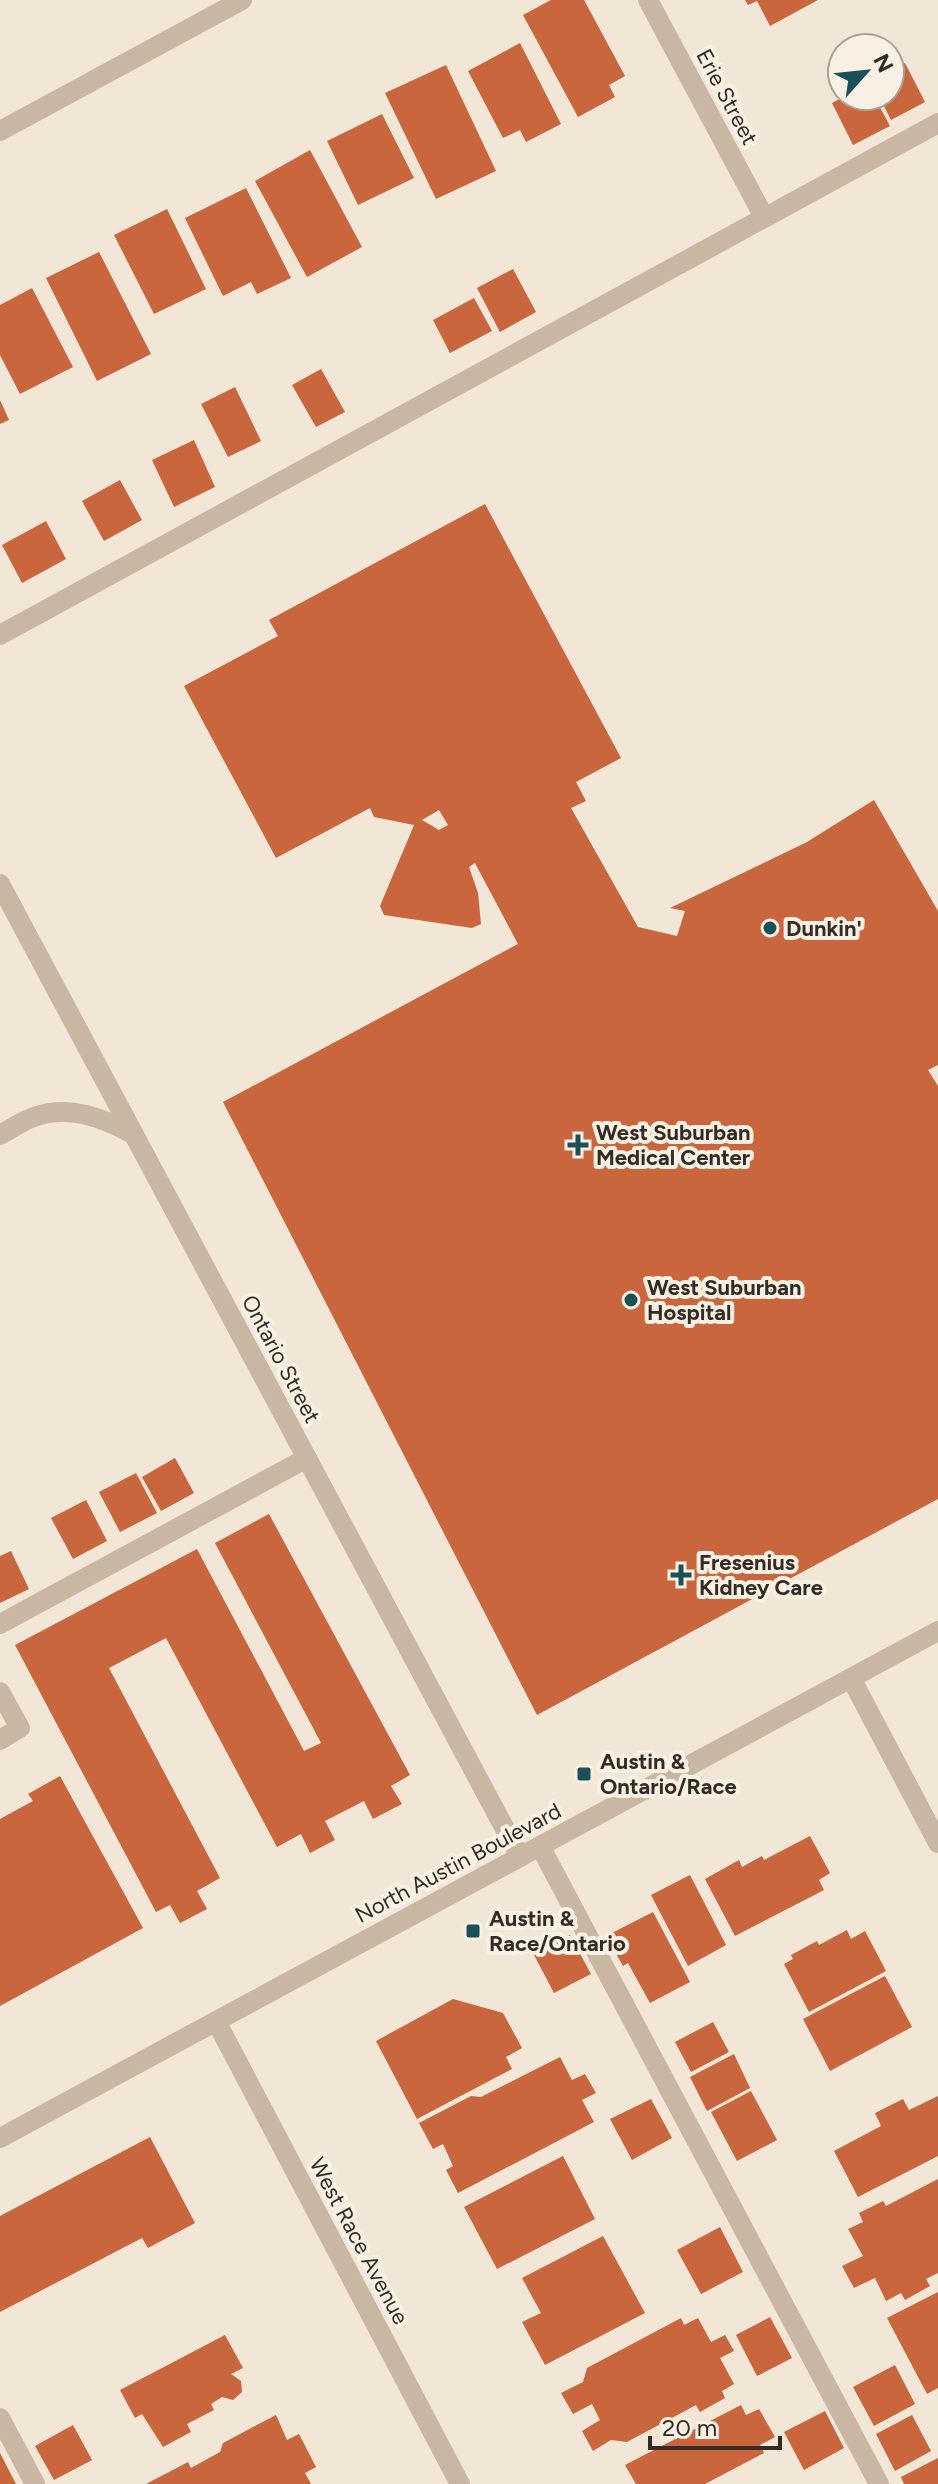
<svg xmlns="http://www.w3.org/2000/svg" width="938" height="2484" font-family="Figtree,sans-serif">
<style>
.building{fill:#c9663e;fill-rule:evenodd}
.lines{fill:none;stroke-linecap:round;stroke-linejoin:round}
.service{stroke:#cab7a3;stroke-width:20}
.minor{stroke:#cab7a3;stroke-width:20}
.tertiary{stroke:#cab7a3;stroke-width:20}
.poi-dot{fill:#1a5057;stroke:#f9f0e4;stroke-width:3}
.labels{text-anchor:middle;dominant-baseline:central;stroke-width:8;stroke-linejoin:round;paint-order:stroke}
.street-label{font-size:22px;fill:#342b25;stroke:#f9f0e4}
.poi-label{font-size:22px;font-weight:bold;fill:#342b25;stroke:#f9f0e4;text-anchor:start}
</style>
<rect width="100%" height="100%" fill="#f2e6d7"/>
<g class="building">
<path d="M551,0H584L625,76L609,85L615,97L578,117L523,15Z"/>
<path d="M745,0H818L770,26L757,1L748,5Z"/>
<path d="M520,43L561,124L526,142L520,130L503,138L468,71Z"/>
<path d="M905,63L925,102L891,120L879,96H890V70Z"/>
<path d="M446,65L496,171L436,199L385,93Z"/>
<path d="M845,96H874L890,126L853,145L832,103Z"/>
<path d="M382,114L414,178L358,205L327,141Z"/>
<path d="M310,150L362,247L307,277L255,181Z"/>
<path d="M246,188L291,278L257,294L251,282L223,296L185,218Z"/>
<path d="M167,209L206,289L154,314L114,235Z"/>
<path d="M99,252L151,354L97,381L46,278Z"/>
<path d="M513,269L536,312L500,332L477,288Z"/>
<path d="M32,288L73,367L20,394L0,355V305Z"/>
<path d="M474,298L492,331L450,353L433,320Z"/>
<path d="M321,369L345,412L316,427L292,385Z"/>
<path d="M235,387L261,441L228,457L201,404Z"/>
<path d="M0,400L9,420L0,424Z"/>
<path d="M194,440L215,487L174,507L152,460Z"/>
<path d="M120,480L142,520L104,541L82,501Z"/>
<path d="M485,504L621,758L576,782L586,801L571,808L638,927L677,936L685,911L670,908L807,842L874,800L938,911V1065L928,1070L938,1086V1499L537,1715L223,1102L518,944L475,863L469,867L478,893L481,924L472,928L384,915L380,906L414,825L374,817L370,808L276,858L184,686L278,636L269,620ZM439,810L448,825L439,830L422,820Z"/>
<path d="M46,521L66,559L22,583L2,545Z"/>
<path d="M175,1458L194,1493L161,1511L142,1477Z"/>
<path d="M136,1473L157,1513L120,1532L99,1492Z"/>
<path d="M86,1500L107,1541L73,1559L51,1518Z"/>
<path d="M269,1514L410,1775L391,1786L402,1804L373,1819L364,1801L325,1821L335,1840L310,1853L301,1834L277,1847L166,1638L109,1668L220,1878L197,1891L207,1909L180,1923L170,1905L156,1912L15,1645L197,1549L304,1751L321,1743L215,1543Z"/>
<path d="M11,1551L29,1589L0,1603V1556Z"/>
<path d="M60,1776L143,1928L0,2006V1819L33,1801L28,1794Z"/>
<path d="M810,1836L830,1873L819,1880L824,1890L735,1936L705,1879L739,1860L742,1867L762,1856L764,1860Z"/>
<path d="M690,1875L726,1945L688,1966L651,1895Z"/>
<path d="M653,1912L690,1982L650,2003L628,1963L623,1966L606,1936Z"/>
<path d="M847,1930L851,1939L865,1931L886,1971L809,2012L784,1964L793,1959L791,1955L817,1941L819,1945Z"/>
<path d="M570,1935L591,1974L554,1993L534,1955Z"/>
<path d="M885,1976L912,2027L830,2071L803,2019Z"/>
<path d="M453,1999L503,2013L522,2048L506,2057L512,2069L417,2119L376,2041Z"/>
<path d="M713,2022L729,2052L691,2072L675,2042Z"/>
<path d="M734,2054L750,2088L707,2111L690,2077Z"/>
<path d="M560,2057L572,2080L585,2074L596,2093L582,2100L594,2122L458,2193L446,2170L453,2166L443,2144L433,2149L419,2123L471,2096L481,2097Z"/>
<path d="M751,2091L777,2140L737,2161L711,2112Z"/>
<path d="M938,2096V2156L858,2197L834,2151L881,2126L875,2113L903,2099L909,2110Z"/>
<path d="M651,2099L672,2138L632,2160L610,2119Z"/>
<path d="M150,2137L195,2223L148,2248L142,2238L0,2312V2216Z"/>
<path d="M563,2156L595,2219L497,2269L464,2207Z"/>
<path d="M938,2179V2273L926,2279L930,2286L905,2300L901,2293L886,2301L875,2278L854,2288L842,2266L863,2256L848,2229L863,2222L859,2213L883,2201L886,2206Z"/>
<path d="M720,2227L743,2272L701,2294L677,2250Z"/>
<path d="M603,2236L645,2313L545,2365L522,2322L541,2313L522,2278Z"/>
<path d="M938,2292V2388L927,2394L887,2318Z"/>
<path d="M770,2317L792,2358L757,2376L736,2335Z"/>
<path d="M681,2318L684,2325L698,2318L711,2342L725,2335L734,2351L720,2358L734,2384L722,2391L725,2398L700,2412L696,2405L627,2442L611,2440L593,2451L582,2431L600,2420L592,2404L573,2414L561,2393L583,2382L587,2368Z"/>
<path d="M225,2335L243,2368L231,2374L241,2381L242,2392L233,2400L222,2397L211,2404L214,2410L187,2424L191,2432L163,2447L142,2414L135,2418L120,2390Z"/>
<path d="M895,2365L915,2404L874,2426L853,2387Z"/>
<path d="M741,2405L746,2415L759,2409L775,2437L760,2445L764,2453L705,2484H636L625,2465Z"/>
<path d="M825,2411L844,2448L804,2470L784,2432Z"/>
<path d="M276,2415L287,2440L299,2434L316,2467L305,2473L311,2484H146L188,2462L191,2468L220,2452L223,2443Z"/>
<path d="M912,2415L931,2451L895,2471L876,2434Z"/>
<path d="M73,2425L92,2460L54,2480L35,2446Z"/>
<path d="M0,2453L16,2484H0Z"/>
<path d="M938,2458V2484H904L901,2477Z"/>
</g>
<g class="lines">
<g class="service">
<path d="M0,635L938,123"/>
<path d="M0,1624L307,1458"/>
<path d="M0,1692L20,1728L0,1740"/>
<path d="M540,1846L879,2484"/>
<path d="M0,2418L35,2484"/>
</g>
<g class="minor">
<path d="M648,0L764,217"/>
<path d="M0,131L242,0"/>
<path d="M0,884L520,1857"/>
<path d="M0,1135C11,1129 22,1121 34,1117C68,1104 103,1118 133,1134"/>
<path d="M851,1678L938,1843"/>
<path d="M216,2021L460,2484"/>
</g>
<path class="tertiary" d="M0,2138L938,1631"/>
</g>
<g class="poi-dot">
<circle cx="770" cy="928" r="8"/>
<path d="M574 1133h8v8h8v8h-8v8h-8v-8h-8v-8h8z"/>
<circle cx="631" cy="1300" r="8"/>
<path d="M677 1563h8v8h8v8h-8v8h-8v-8h-8v-8h8z"/>
<rect x="576" y="1766" width="16" height="16" rx="4"/>
<rect x="465" y="1923" width="16" height="16" rx="4"/>
</g>
<g class="labels">
<g class="street-label">
<text transform="translate(727 97) rotate(62)">Erie Street</text>
<text transform="translate(281 1359) rotate(62)">Ontario Street</text>
<text transform="translate(458 1863) rotate(-28)">North Austin Boulevard</text>
<text transform="translate(359 2241) rotate(62)">West Race Avenue</text>
</g>
<g class="poi-label">
<text x="786" y="928">Dunkin'</text>
<text x="596" y="1132">West Suburban<tspan x="596" dy="25">Medical Center</tspan></text>
<text x="647" y="1287">West Suburban<tspan x="647" dy="25">Hospital</tspan></text>
<text x="699" y="1562">Fresenius<tspan x="699" dy="25">Kidney Care</tspan></text>
<text x="600" y="1761">Austin &amp;<tspan x="600" dy="25">Ontario/Race</tspan></text>
<text x="489" y="1918">Austin &amp;<tspan x="489" dy="25">Race/Ontario</tspan></text>
</g>
</g>
<g transform="translate(866 72) rotate(63)"><circle r="38" fill="#f9f0e4" stroke="#aaa198" stroke-width="2"/>
<path d="M0-6L14 30L0 20L-14 30Z" fill="#1a5057"/>
<text y="-12" font-size="22" font-weight="bold" text-anchor="middle" fill="#342b25">N</text>
</g>
<path d="M650 2436v12h130v-12" fill="none" stroke="#342b25" stroke-width="4"/>
<text x="662" y="2436" font-size="24" fill="#342b25" stroke="#f9f0e4" stroke-width="6" paint-order="stroke">20 m</text>
</svg>
